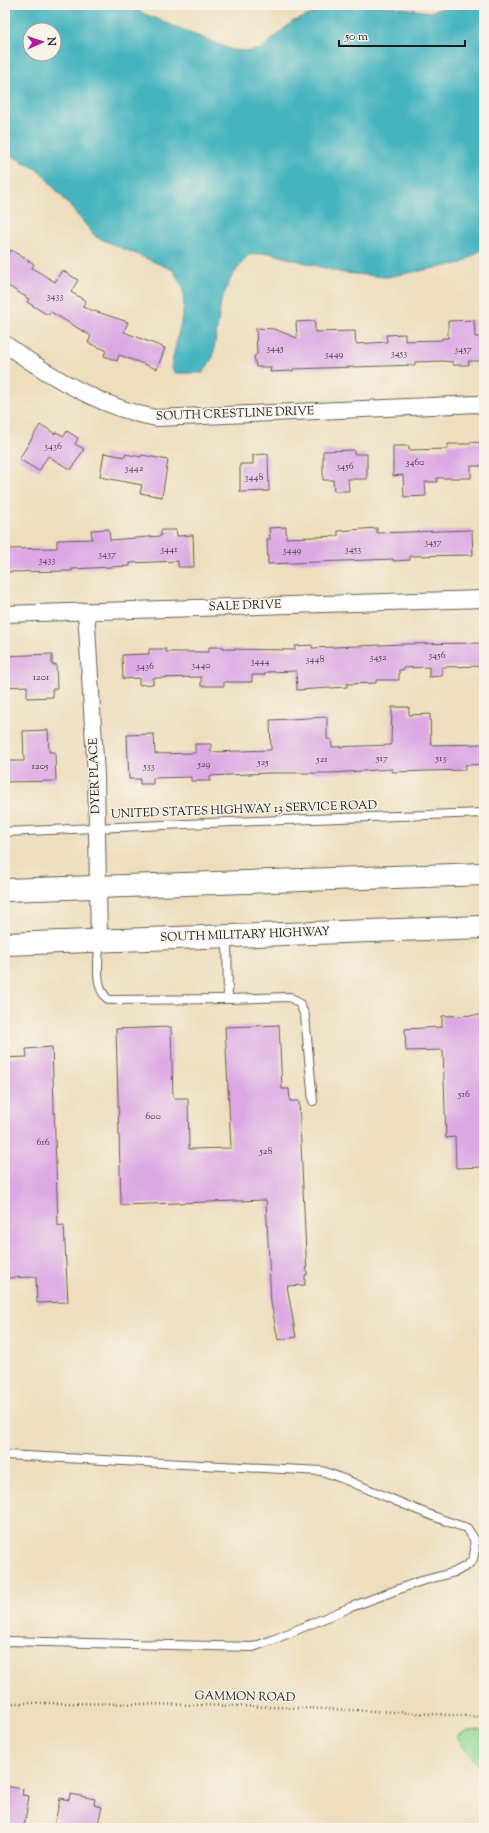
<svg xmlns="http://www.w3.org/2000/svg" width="489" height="1833" font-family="'Sorts Mill Goudy',serif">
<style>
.green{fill:#91d893;stroke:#567a58}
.water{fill:#45b4bf;stroke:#30686e;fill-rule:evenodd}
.building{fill:#dca7e4}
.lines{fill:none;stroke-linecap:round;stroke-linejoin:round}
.lane-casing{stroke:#666054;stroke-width:10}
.street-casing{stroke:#666054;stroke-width:18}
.primary-casing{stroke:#666054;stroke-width:24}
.path{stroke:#666054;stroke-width:2.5;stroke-dasharray:1 3;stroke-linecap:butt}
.lane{stroke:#fff;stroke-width:8}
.street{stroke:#fff;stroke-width:16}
.primary{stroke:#fff;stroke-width:22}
.labels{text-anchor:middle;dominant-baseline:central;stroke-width:3;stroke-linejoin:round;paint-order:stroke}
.number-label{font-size:10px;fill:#4c3f4e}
.street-label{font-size:12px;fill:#1c1c1c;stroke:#f7f3e8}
</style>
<rect width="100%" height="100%" fill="#f7f3e8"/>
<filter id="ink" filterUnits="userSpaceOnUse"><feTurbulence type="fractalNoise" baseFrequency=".025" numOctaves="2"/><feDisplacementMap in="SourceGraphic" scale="8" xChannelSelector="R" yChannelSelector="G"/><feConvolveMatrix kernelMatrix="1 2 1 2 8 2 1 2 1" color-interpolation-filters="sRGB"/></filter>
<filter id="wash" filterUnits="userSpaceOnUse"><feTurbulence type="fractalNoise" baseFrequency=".012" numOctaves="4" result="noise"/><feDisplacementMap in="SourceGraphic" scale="16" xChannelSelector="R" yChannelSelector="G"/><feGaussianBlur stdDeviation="0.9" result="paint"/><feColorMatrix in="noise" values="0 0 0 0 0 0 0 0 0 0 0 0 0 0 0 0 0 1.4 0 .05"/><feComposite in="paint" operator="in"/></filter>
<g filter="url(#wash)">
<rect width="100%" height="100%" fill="#eedebd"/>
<path class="green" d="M479,1730L484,1731V1771L463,1747L457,1736L467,1731Z"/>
<path class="water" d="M5,5H123L232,50L249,51L261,49L292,22L322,10L323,5H382L429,12L454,5H484V248L462,263L387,277L343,273L269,253L248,255L232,276L221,301L213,357L203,373H175L171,367L184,308L183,288L173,270L96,237L40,171L5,152ZM30,30H54V54H30Z"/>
<g id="blocks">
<g class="building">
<path d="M11,250L34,264L32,268L55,282L62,270L78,280L71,292L86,301L82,307L128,322L124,332L165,348L157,369L119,355L117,361L104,356L106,350L88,343L91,336L51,312L48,315L27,302L29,299L5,284V260Z"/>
<path d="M474,320L475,337H484V361H468L469,365H453V362L443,361L415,362V365L293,369V371L270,372L271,367H256L254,356L257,354L256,328L274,329L297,338L296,322L315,321V332L355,331L356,344L387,342L386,335L405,334V341L442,340V338H448V321Z"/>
<path d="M40,425L44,428L45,427L55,434L56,432L64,436L67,431L78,438L75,444L84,449L71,470L48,456L39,471L19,459Z"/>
<path d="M470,442L484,443V466H471V478H437V482H425L426,496L404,497L403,475L393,476V446H409V450L448,449V444H470Z"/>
<path d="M354,450V454H367V479H348L349,491H334L333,480H323V451Z"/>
<path d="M104,453L125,457V454L141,457L142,455L168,460L162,497L140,493L142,485L100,477Z"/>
<path d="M268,454L269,491L240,492V464H253V455Z"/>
<path d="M286,527V538L338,536V531L363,529L377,528V533L472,530L473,555L410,556V560L393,561V559L268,564L267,539H270L269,528Z"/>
<path d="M109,529L110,540L161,536V530H176L177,536L193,535L194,567H178V561L130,563V566L72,569V571L5,572V549L57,548V540L92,539L91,530Z"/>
<path d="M484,643V666L442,667V676L429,677V667L403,668V670H399V680H376V683L347,684V687L297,690L296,671L266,672L264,675H252V682H224V686H201V677L153,678V684L139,685V678L123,679L122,655L149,654V649H166V652H209V647H224V649L295,650V646L312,645V648L403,644Z"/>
<path d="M52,654V665L56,664L57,689H52L53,697L27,698V686L5,687V656Z"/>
<path d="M392,707H409V715L430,714L431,745L484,744V764L465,765V770L392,772V769L331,773H268L210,776V781H191V777L153,778V784H140V779H129L127,735L154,734L155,754L195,753V744H211V752L271,750L270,720L327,717V739H331L332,747L391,745Z"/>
<path d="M48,730L49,752H55L56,781L5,782V761H24L23,731Z"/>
<path d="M484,1015V1167L456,1168L455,1137L446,1138L443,1050L406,1051L405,1029L442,1027V1016Z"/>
<path d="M279,1025L282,1089H289L290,1101H299L307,1275H305V1285L287,1286L296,1337L278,1340L271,1303L266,1200L121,1205L116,1029L171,1027L173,1098H188L189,1149L231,1148L225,1027Z"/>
<path d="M52,1047L58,1226L64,1225L68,1302L37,1303L36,1277L5,1278V1058L27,1057L26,1049Z"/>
<path d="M5,1786L23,1789L22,1795L29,1796L24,1828H8L5,1822Z"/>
<path d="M70,1794L95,1799L94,1805L102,1807L97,1828H54L60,1798L69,1800Z"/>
</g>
</g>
</g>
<g filter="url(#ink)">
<use href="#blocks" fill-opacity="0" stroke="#666054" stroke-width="1"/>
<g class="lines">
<g class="lane-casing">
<g id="lane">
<path d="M5,832L231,822L484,813"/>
<path d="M227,937L228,999L290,997L300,1004L305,1016L313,1101"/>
<path d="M99,942C99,960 93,988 109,1000L228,999"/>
<path d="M5,1455L322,1471C371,1488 417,1513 467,1528L474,1539L475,1550L473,1559L468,1565L455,1572L418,1582L351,1607L275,1639L253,1647L5,1641"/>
</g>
</g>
<g class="street-casing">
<g id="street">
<path d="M5,344C49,376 102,408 156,418L477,404L484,406"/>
<path d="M86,611L96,776L99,941"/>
<path d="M5,614L484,599"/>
</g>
</g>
<g class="primary-casing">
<g id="primary">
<path d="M5,890L484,874"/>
<path d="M5,944L484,927"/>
</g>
</g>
<path class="path" d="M5,1703C165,1703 325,1707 484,1717"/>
<use href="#lane" class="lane"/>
<use href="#street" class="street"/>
<use href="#primary" class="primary"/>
</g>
</g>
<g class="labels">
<g class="number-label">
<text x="55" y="296">3433</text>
<text x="275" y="348">3445</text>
<text x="463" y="349">3457</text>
<text x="399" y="353">3453</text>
<text x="334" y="354">3449</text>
<text x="53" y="446">3436</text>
<text x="415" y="462">3460</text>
<text x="345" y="466">3456</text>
<text x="134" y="468">3442</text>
<text x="254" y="477">3448</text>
<text x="433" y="542">3457</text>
<text x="169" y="549">3441</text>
<text x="353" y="549">3453</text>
<text x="292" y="550">3449</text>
<text x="107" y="554">3437</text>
<text x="47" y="560">3433</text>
<text x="437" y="655">3456</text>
<text x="378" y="657">3452</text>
<text x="315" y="659">3448</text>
<text x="260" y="661">3444</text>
<text x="201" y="665">3440</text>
<text x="145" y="666">3436</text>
<text x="41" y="677">1201</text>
<text x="382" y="758">517</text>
<text x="441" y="758">513</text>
<text x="322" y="759">521</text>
<text x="263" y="762">525</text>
<text x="204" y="764">529</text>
<text x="40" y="766">1205</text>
<text x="149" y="766">533</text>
<text x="464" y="1094">516</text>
<text x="153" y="1116">600</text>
<text x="43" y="1142">616</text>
<text x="266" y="1151">528</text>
</g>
<g class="street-label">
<text transform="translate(235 414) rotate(-2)">SOUTH CRESTLINE DRIVE</text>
<text transform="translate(245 606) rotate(-2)">SALE DRIVE</text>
<text transform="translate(95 776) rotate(-92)">DYER PLACE</text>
<text transform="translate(244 810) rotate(-2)">UNITED STATES HIGHWAY 13 SERVICE ROAD</text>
<text transform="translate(245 935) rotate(-2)">SOUTH MILITARY HIGHWAY</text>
<text transform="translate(245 1697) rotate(1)">GAMMON ROAD</text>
</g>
</g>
<rect width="489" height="1833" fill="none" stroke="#f7f3e8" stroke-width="20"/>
<g transform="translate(42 42) rotate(87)"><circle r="19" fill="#f7f3e8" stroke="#9f9d96"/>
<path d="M0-3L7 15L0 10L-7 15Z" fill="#b5179e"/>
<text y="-6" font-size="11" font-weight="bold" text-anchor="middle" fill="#1c1c1c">N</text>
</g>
<path d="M339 40v6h126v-6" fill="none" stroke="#1c1c1c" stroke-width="2"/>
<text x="345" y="40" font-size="12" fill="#1c1c1c" stroke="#f7f3e8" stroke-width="3" paint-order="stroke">50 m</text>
</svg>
